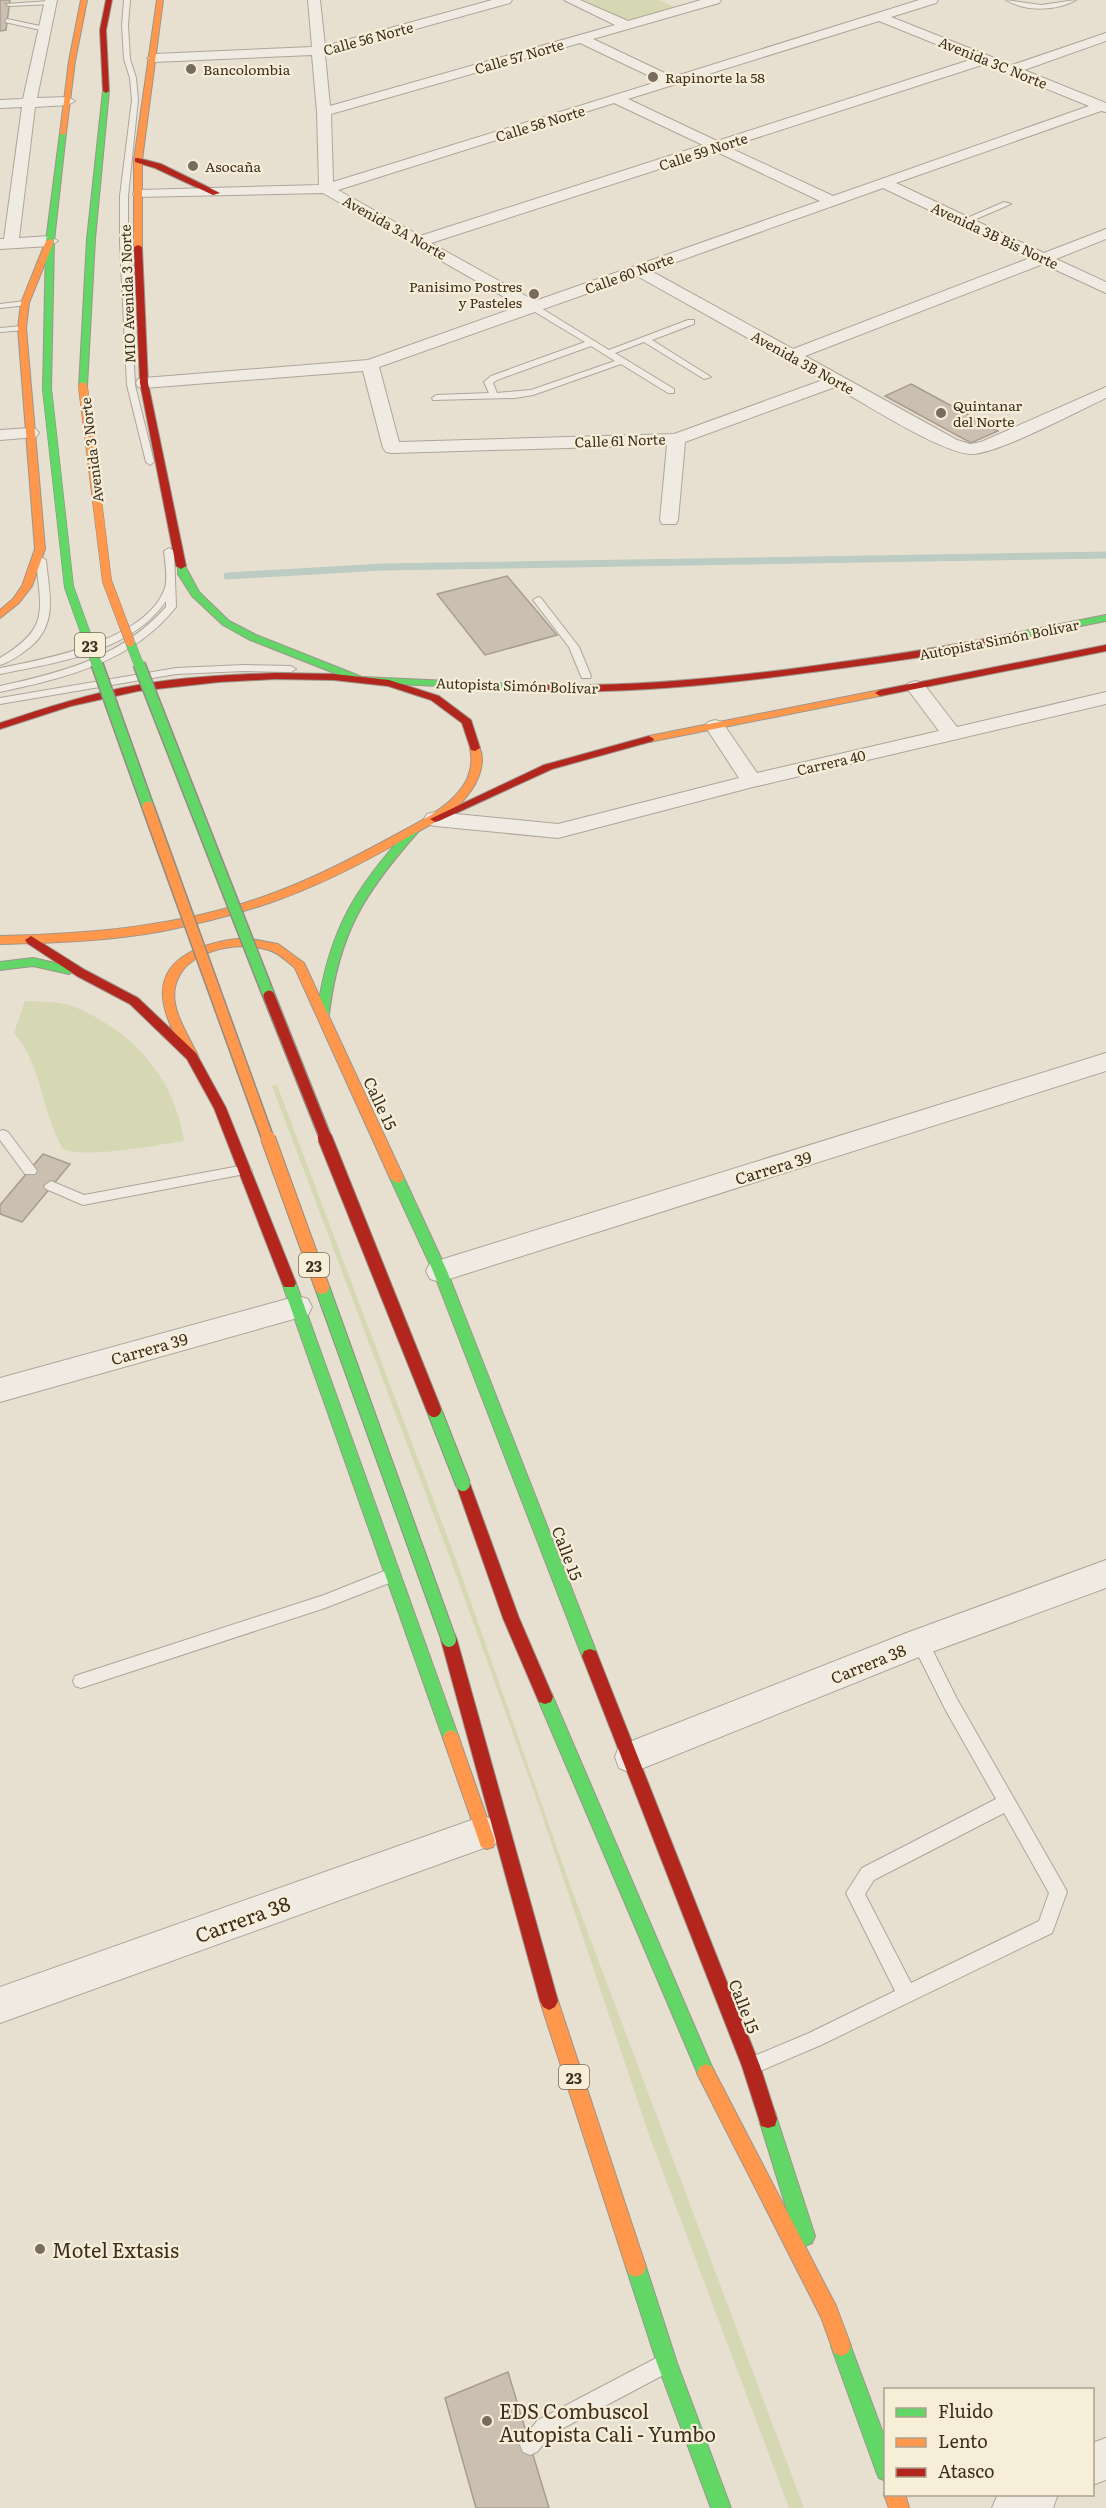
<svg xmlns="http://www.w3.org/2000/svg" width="1106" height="2508" font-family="Literata,serif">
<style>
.green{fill:#d6d7b3}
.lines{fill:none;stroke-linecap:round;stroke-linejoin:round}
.stream{stroke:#bcccc2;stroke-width:7}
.building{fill:#cbbfb2;stroke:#a89c90;stroke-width:1.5}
.lane-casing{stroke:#ada599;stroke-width:2}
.street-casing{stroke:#ada599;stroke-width:2}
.fast-casing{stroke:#9c958a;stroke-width:2}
.slow-casing{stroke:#9c958a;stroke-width:2}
.jam-casing{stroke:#9c958a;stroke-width:2}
.lane{fill:#efebe3;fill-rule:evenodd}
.street{fill:#efebe3;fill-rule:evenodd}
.fast{fill:#63d668;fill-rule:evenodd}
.slow{fill:#ff974d;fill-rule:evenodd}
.jam{fill:#b3261e;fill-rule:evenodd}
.fast-bridge-far2-casing{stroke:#928b80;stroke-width:10;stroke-linecap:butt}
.fast-bridge-far1-casing{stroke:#928b80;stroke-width:14;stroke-linecap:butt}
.fast-bridge-casing{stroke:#928b80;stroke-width:16;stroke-linecap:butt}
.slow-bridge-far2-casing{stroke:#928b80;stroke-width:10;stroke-linecap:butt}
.slow-bridge-far1-casing{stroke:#928b80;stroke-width:14;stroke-linecap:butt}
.slow-bridge-casing{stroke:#928b80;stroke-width:16;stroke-linecap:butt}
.jam-bridge-far1-casing{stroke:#928b80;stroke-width:14;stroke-linecap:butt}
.jam-bridge-casing{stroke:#928b80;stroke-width:16;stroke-linecap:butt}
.fast-bridge-far2{stroke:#63d668;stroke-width:9}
.fast-bridge-far1{stroke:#63d668;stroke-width:11}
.fast-bridge{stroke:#63d668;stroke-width:14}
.slow-bridge-far2{stroke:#ff974d;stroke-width:9}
.slow-bridge-far1{stroke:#ff974d;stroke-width:11}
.slow-bridge{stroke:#ff974d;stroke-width:14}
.jam-bridge-far1{stroke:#b3261e;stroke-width:11}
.jam-bridge{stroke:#b3261e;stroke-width:14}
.poi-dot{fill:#786c5e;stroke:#f7eed8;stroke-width:2}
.labels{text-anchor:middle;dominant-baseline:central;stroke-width:4.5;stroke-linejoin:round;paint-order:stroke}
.far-street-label{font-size:14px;fill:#3d2e20;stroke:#f7eed8}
.far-poi-label{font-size:14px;fill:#3d2e20;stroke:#f7eed8;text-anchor:start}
.shield{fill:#f7eed8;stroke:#756857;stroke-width:1.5}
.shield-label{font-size:15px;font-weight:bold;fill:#3d2e20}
.street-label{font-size:16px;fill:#3d2e20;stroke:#f7eed8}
.near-street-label{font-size:20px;fill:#3d2e20;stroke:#f7eed8}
.near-poi-label{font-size:20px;fill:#3d2e20;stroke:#f7eed8;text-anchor:start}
</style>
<rect width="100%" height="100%" fill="#e7e0d1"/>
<g class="green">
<path d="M573,0H659L679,9L626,24Z"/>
<path d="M25,1001C40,1002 61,1001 75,1007C133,1032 175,1078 184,1141C157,1145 86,1159 63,1149C41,1112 43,1067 14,1033Z"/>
<path d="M277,1085L455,1557L570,1885L804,2508H789L649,2135L538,1803L450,1558L272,1086Z"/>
</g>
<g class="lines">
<path class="stream" d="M227,576L383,567L1106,555"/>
</g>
<g class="building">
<path d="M0,0H10L6,30L0,31Z"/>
<path d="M911,384L998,431L971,443L885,396Z"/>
<path d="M507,576L557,635L485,655L437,594Z"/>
<path d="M43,1154L70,1164L22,1222L0,1214V1205Z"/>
<path d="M508,2372L549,2508H476L445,2398Z"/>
</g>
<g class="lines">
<g class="lane-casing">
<g id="lane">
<path d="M124,0H130L128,25L130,59L136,78L138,100L128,196V243L135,385L154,462L150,465L146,462L127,385L120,243V196L132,100L130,78L124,59L122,25Z"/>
<path d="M1006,0L1041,5L1076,0C1056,11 1026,12 1006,0Z"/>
<path d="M50,1L52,4L9,6L6,4Z"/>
<path d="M7,19L45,27L48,29L45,31L5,22Z"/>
<path d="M1004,202L1011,204L967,223L960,221Z"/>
<path d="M25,301H28V305L0,308V304Z"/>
<path d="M530,305H536L609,350L688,320H694V324L652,340L711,377L704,379L644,342L615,353L674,389V393H668L621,364L533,395L515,398L433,400L432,398L436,395L489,393L484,382L491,376L585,342L530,309ZM591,346L615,361L531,390L497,393L493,383L497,380Z"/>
<path d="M22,326H25V330L0,332V328Z"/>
<path d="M169,548L174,551L176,607C133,662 65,678 0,692V686C65,672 121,657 166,607V601C131,652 56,663 0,674V668C47,659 147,640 165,588C168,578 165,561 164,551Z"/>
<path d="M41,557L46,560C49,594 59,624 29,648C20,655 10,662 0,665V658C50,628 41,612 36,560Z"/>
<path d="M538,597L541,598L579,647L591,676L590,678H582L581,676L569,647L533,600Z"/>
<path d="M244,665L291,666L296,669L291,672L244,671L176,674L0,704V698L176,668Z"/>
<path d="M3,1130L8,1132L35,1168L37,1171L35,1174H25L0,1140V1131Z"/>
<path d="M245,1165L252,1170L250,1173L83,1205L46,1189L44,1186L51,1181L84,1195Z"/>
<path d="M392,1568L397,1570L400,1575L397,1580L325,1608L81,1688L75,1686L73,1681L75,1676L81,1674L324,1595Z"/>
<path d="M920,1635L926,1637L957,1699L1064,1886L1067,1892L1052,1933L821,2045L753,2074L747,2071L744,2065L747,2059L809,2033L895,1991L846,1893L862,1868L996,1799L945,1709L914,1647L912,1642L914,1637ZM1004,1813L1049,1893L1039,1921L911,1983L865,1894L874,1880Z"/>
<path d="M662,2355L669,2358L672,2365L669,2372L552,2434L537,2452L530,2455L523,2452L520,2445L523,2438L538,2420Z"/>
</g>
</g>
<g class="street-casing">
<g id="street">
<path d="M45,0H57L37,98L68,97L75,101L68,105L35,107L19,238L50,236L58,241L50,246L0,249V239H4L22,107L0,108V100L23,99Z"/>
<path d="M308,0H320L325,46L492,0H512L510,3L325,54L330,106L615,25L564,0H580L628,21L701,0H721L719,3L593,39L673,77L919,0H938L936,3L891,17L1012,65L1106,33V41L1024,70L1106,103V112L1101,111L896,183L1044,253L1106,229V239L1056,259L1106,282V293L1043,264L805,356L957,440L970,444L981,442L1106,387V398C1078,411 996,455 971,454C941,453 864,403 835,387L685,442L678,520L676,524H662L660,520L667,445L392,453L386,452L383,448L363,371L144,388L138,387L136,383L138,379L144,378L368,360L520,306L323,193L135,197L133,194L135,191L140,190L319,185L317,112L312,55L154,62L147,58L154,54L312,47ZM879,21L973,59L717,141L628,99ZM580,43L660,81L333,182L331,114ZM985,64L1089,106L833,196L728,147ZM614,103L703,145L420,236L338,190ZM715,151L820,201L535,301L431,243ZM883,188L1030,258L793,349L651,271ZM637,276L823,380L674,434L399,442L379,367Z"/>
<path d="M30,428L36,429L39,433L36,437L0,440V430Z"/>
<path d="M916,681L923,683L957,727L1106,692V704L753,787L558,838L435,826L427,824L424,819L427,814L435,812L558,824L739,778L705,726L708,722L715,720L722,722L757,773L939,731L906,687L909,683Z"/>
<path d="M1106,1053V1071L440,1282L430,1279L426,1271L430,1263L440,1260Z"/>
<path d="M298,1296L308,1299L312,1307L308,1315L0,1402V1378Z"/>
<path d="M1106,1560V1588L929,1653L631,1773L619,1768L615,1757L619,1746L909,1632Z"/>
<path d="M483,1816L495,1820L500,1832L495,1844L0,2023V1987Z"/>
<path d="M1106,2438V2480L1092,2485V2443Z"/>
<path d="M998,2494H1058L1053,2508H992Z"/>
</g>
</g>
<g class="fast-casing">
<g id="fast">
<path d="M106,89L109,91L95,239L87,387L83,390L79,387L87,239L103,91Z"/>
<path d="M63,131L66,133L54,241L51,389L47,392L43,389L46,241L60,133Z"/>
<path d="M178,564H184L199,592L229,621L256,635L362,677L538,685L543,688L538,691L357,682L248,639L223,625L192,596L178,574Z"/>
<path d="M1106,615V621L1000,642L995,639L1000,636Z"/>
<path d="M414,826L418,828V832C364,893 339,933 329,1014L327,1017H319L317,1014C328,931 355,888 410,828Z"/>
<path d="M33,958L73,967L75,970L69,974L33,966L0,970V962Z"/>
<path d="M397,1173L404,1178L447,1271L598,1656L596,1661L590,1663L584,1661L582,1656L433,1271L390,1178Z"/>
<path d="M289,1278L294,1279L296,1283L459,1738L457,1743L451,1746L445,1743L443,1738L282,1283L284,1279Z"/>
<path d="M545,1690L551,1692L553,1697L712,2067L715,2073L712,2079L706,2082L700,2079L537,1697L539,1692Z"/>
<path d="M768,2110L775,2112L777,2119L815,2236L812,2243L805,2246L798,2243L795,2236L759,2119L761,2112Z"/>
<path d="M636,2257L643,2260L646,2267L677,2363L731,2508H711L657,2363L626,2267L629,2260Z"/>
<path d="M841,2336L848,2339L886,2441V2481L879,2478L876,2471L831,2346L834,2339Z"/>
</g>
</g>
<g class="slow-casing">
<g id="slow">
<path d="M81,0H87L75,61L66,133L63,135L60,133L69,61Z"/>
<path d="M157,0H163L142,160V247L138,249L134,247V160Z"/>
<path d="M50,239L54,241L29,303L26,328L45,549L32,586L19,603L0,618V610L13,599L22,586L35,549L18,328L21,303L46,241Z"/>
<path d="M880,690L884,691V695L649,742L644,739L649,736Z"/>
<path d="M475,745L479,746C488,766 475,788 461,803C446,818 426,827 408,837C363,863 317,887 269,903C234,915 198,924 163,931C109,941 54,943 0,944V936C88,934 176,927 260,898C310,881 355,857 401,832C432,815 480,792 470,748Z"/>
<path d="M245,938L278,944L304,963L404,1178L402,1181L397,1183L390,1178L295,968C287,961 279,953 269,950C238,940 183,950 175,987C170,1010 189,1036 198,1056L192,1060L188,1059C178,1041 165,1019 163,998C159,954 211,941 245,938Z"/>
<path d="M451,1730L457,1733L459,1738L495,1841L493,1847L487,1849L481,1847L479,1841L443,1738L445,1733Z"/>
<path d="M549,1992L555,1995L558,2001L646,2267L643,2274L636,2277L629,2274L626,2267L540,2001L543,1995Z"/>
<path d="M706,2064L712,2067L836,2306L851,2346L848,2353L841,2356L834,2353L821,2317L700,2079L697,2073L700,2067Z"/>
<path d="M886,2490V2494H905L909,2508H889L884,2494Z"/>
</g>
</g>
<g class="jam-casing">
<g id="jam">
<path d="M106,0H112L106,30L109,91L106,93L103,91L100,30Z"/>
<path d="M138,158L161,164L220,193L213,195L155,168L135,162V158Z"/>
<path d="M138,245L142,247L148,383L186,566L181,569L176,566L140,383L134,247Z"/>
<path d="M1000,636L1005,639L1004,641C946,655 887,662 828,670C732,683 636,694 538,691L533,688L538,685C628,687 717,679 806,667C871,658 936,649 1000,636Z"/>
<path d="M1106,645V651L880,696L875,693L880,690Z"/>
<path d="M275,673L334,674L389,680L439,696L471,720L480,748L475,751L471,750L462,723L431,700L388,686L334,680L275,679L219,682L138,691L71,706L0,729V723C45,708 91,693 138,685C183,677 229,675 275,673Z"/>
<path d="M649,736L654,739L653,741L552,769L439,821L435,822L430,819L544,765Z"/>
<path d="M31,936L85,970L138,998L196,1053L226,1108L296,1283L294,1287H284L282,1283L214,1108L187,1059L130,1004L77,976L27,943L25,940Z"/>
<path d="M463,1478L468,1480L470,1484L519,1618L553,1697L551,1702L545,1704L539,1702L503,1618L456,1484L458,1480Z"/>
<path d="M449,1633L455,1635L457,1640L558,2001L555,2007L549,2010L543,2007L540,2001L441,1640L443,1635Z"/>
<path d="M590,1649L596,1651L598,1656L760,2066L777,2119L775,2126L768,2128L761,2126L759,2119L742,2066L582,1656L584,1651Z"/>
</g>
</g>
<use href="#lane" class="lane"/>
<use href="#street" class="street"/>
<use href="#fast" class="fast"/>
<use href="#slow" class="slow"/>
<use href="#jam" class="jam"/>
<g class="fast-bridge-far2-casing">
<g id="fast-bridge-far2">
<path d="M47,389L69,587L97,665"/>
<path d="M130,642L139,665"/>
</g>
</g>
<g class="fast-bridge-far1-casing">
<g id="fast-bridge-far1">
<path d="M97,664L148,807"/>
<path d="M139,664L269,996"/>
</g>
</g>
<g class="fast-bridge-casing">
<g id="fast-bridge">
<path d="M322,1287L449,1640"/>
<path d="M434,1410L463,1484"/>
</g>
</g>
<g class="slow-bridge-far2-casing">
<path id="slow-bridge-far2" d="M83,387L107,581L130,642"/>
</g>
<g class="slow-bridge-far1-casing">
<path id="slow-bridge-far1" d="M148,807L268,1139"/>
</g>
<g class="slow-bridge-casing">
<path id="slow-bridge" d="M268,1138L322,1287"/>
</g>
<g class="jam-bridge-far1-casing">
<path id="jam-bridge-far1" d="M269,996L326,1139"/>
</g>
<g class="jam-bridge-casing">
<path id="jam-bridge" d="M325,1138L434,1410"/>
</g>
<use href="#fast-bridge-far2" class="fast-bridge-far2"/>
<use href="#fast-bridge-far1" class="fast-bridge-far1"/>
<use href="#fast-bridge" class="fast-bridge"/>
<use href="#slow-bridge-far2" class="slow-bridge-far2"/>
<use href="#slow-bridge-far1" class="slow-bridge-far1"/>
<use href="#slow-bridge" class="slow-bridge"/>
<use href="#jam-bridge-far1" class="jam-bridge-far1"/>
<use href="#jam-bridge" class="jam-bridge"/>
</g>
<g class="poi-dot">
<circle cx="191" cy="69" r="6"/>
<circle cx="653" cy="77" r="6"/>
<circle cx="193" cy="166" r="6"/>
<circle cx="534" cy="294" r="6"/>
<circle cx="941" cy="413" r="6"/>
<circle cx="40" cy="2249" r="6"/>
<circle cx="487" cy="2421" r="6"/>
</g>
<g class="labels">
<g class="far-street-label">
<text transform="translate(368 38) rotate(-15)">Calle 56 Norte</text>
<text transform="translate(519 56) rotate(-16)">Calle 57 Norte</text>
<text transform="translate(993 62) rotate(22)">Avenida 3C Norte</text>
<text transform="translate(540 123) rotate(-17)">Calle 58 Norte</text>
<text transform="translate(703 151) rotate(-18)">Calle 59 Norte</text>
<text transform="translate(395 227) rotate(29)">Avenida 3A Norte</text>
<text transform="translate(995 235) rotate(25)">Avenida 3B Bis Norte</text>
<text transform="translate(629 273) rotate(-20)">Calle 60 Norte</text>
<text transform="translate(127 294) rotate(-92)">MIO Avenida 3 Norte</text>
<text transform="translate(803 362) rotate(29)">Avenida 3B Norte</text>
<text transform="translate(620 440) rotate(-2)">Calle 61 Norte</text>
<text transform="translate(91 450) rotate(-97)">Avenida 3 Norte</text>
<text transform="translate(999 639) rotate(-11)">Autopista Simón Bolívar</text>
<text transform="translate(517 685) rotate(2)">Autopista Simón Bolívar</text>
<text transform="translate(831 762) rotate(-13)">Carrera 40</text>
</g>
<g class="far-poi-label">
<text x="203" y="69">Bancolombia</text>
<text x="665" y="77">Rapinorte la 58</text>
<text x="205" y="166">Asocaña</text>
<text x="522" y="286" text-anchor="end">Panisimo Postres<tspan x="522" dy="16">y Pasteles</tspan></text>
<text x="953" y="405">Quintanar<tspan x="953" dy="16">del Norte</tspan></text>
</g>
<g class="shield">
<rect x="75" y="633" width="30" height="24" rx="4.5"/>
<rect x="299" y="1253" width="30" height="24" rx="4.5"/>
<rect x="559" y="2065" width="30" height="24" rx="4.5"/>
</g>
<g class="shield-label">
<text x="90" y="645">23</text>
<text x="314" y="1265">23</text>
<text x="574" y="2077">23</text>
</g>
<g class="street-label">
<text transform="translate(381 1103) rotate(65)">Calle 15</text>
<text transform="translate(773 1167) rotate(-17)">Carrera 39</text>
<text transform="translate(149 1348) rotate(-16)">Carrera 39</text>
<text transform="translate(568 1553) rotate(69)">Calle 15</text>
<text transform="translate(868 1663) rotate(-22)">Carrera 38</text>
<text transform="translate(745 2006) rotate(69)">Calle 15</text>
</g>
<g class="near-street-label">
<text transform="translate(242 1918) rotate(-20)">Carrera 38</text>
</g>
<g class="near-poi-label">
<text x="52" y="2249">Motel Extasis</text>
<text x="499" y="2410">EDS Combuscol<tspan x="499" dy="23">Autopista Cali - Yumbo</tspan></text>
</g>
</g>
<rect x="884" y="2388" width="210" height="108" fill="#f7eed8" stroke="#ada18e" stroke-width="1.5"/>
<rect x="896" y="2408" width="30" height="9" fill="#63d668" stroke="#ada18e" stroke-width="1.5"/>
<text x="938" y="2418" font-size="18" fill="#3d2e20">Fluido</text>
<rect x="896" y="2438" width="30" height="9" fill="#ff974d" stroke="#ada18e" stroke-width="1.5"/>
<text x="938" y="2448" font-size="18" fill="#3d2e20">Lento</text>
<rect x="896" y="2468" width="30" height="9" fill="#b3261e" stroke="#ada18e" stroke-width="1.5"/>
<text x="938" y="2478" font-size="18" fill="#3d2e20">Atasco</text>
</svg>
